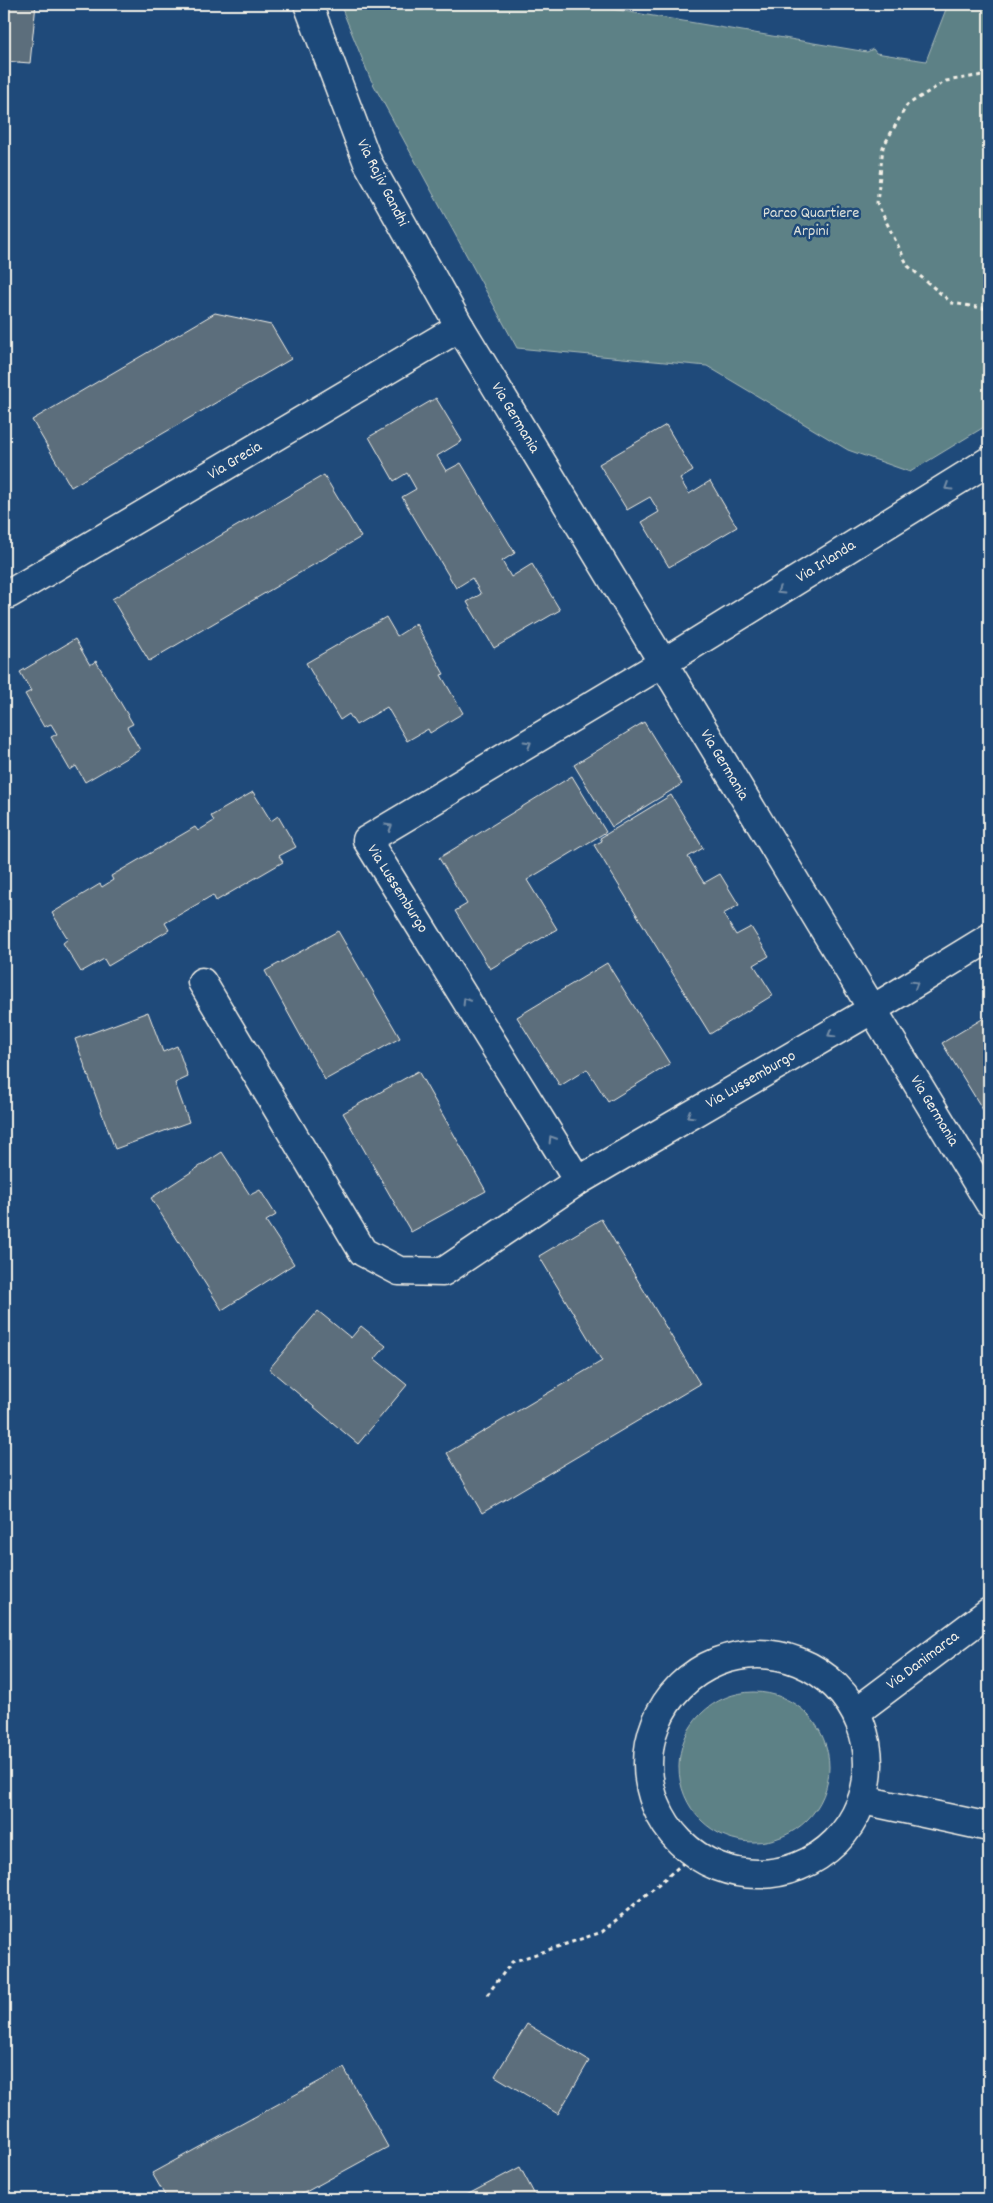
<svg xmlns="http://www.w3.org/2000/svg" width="993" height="2203" font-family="Dekko,sans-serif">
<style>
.green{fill:#5d8186;stroke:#a8b9b7}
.building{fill:#5b6e7c;stroke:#f4f1e8}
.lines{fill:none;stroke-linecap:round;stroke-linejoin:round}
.minor-casing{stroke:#f4f1e8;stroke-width:31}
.path{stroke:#f4f1e8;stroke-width:3;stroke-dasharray:4 4;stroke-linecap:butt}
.minor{stroke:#1f4a7a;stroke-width:28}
.oneway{stroke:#748da6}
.labels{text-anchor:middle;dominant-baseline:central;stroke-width:5;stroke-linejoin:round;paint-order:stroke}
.street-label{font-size:16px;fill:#f4f1e8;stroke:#1f4a7a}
.park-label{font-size:16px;fill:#dde0d9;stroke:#1f4a7a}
</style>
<rect width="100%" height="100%" fill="#1f4a7a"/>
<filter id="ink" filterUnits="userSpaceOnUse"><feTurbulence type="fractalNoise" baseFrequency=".02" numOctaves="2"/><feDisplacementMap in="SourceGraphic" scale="10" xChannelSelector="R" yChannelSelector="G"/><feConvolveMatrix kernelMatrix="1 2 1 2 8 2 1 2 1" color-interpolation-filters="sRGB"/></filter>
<g filter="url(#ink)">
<g class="green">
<path d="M340,4H582L867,52L873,49L876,53L926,61L948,4L989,9V424L910,472L848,450L707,366L517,348L370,78Z"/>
<circle cx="754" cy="1767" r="75"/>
</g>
<g class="building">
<path d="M4,4H36L30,63L4,61Z"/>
<path d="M215,313L271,325L291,359L71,487L32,420Z"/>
<path d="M436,398L462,441L437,456L446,471L461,463L515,553L502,561L511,577L532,564L560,610L494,648L467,602L481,594L472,578L456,588L402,497L416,489L407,473L394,481L369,437Z"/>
<path d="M666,425L693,471L680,479L689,494L710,481L737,527L669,567L642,522L659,512L650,497L627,510L599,464Z"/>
<path d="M324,475L361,537L149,661L112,599Z"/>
<path d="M386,617L397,636L416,624L444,674L441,675L463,713L430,733L428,729L407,741L387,707L356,725L349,714L340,720L306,663Z"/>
<path d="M75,639L90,665L96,661L133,724L127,727L140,750L85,782L76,766L70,770L51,737L57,734L51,724L44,727L25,694L31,691L20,672Z"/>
<path d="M644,722L682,784L612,827L574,765Z"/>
<path d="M572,776L606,832L527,880L557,929L490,969L455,911L467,904L439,858Z"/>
<path d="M253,792L271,821L278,816L296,847L279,856L283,862L216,901L213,895L165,923L169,930L108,966L104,959L81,972L63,943L68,939L52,913L100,884L102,887L113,880L111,876L195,827L198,831L214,821L211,816Z"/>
<path d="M671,795L703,848L688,857L704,883L720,874L739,905L723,914L736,935L751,927L769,956L754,965L773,995L710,1034L594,845L602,841L600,838Z"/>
<path d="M338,931L400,1038L325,1080L265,971Z"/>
<path d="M607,963L670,1064L608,1102L587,1069L560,1086L517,1017Z"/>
<path d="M148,1012L163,1052L177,1046L188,1077L175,1083L189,1122L115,1149L75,1039Z"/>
<path d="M989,1015V1106L983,1110L942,1043Z"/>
<path d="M418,1071L486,1191L411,1232L343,1113Z"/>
<path d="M222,1152L250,1195L260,1190L276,1215L266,1221L294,1264L222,1310L151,1198Z"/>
<path d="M601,1219L700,1384L482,1513L447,1453L602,1361L539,1256Z"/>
<path d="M318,1311L351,1338L361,1326L386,1346L375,1359L407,1385L358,1444L269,1369Z"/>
<path d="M527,2024L589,2061L558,2114L495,2076Z"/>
<path d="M344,2068L388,2147L293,2199H167L152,2173Z"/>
<path d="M520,2167L537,2199H459Z"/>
</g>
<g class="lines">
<g class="minor-casing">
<g id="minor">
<path d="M308,4L368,163L460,327L989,1202"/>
<path d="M9,594L460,327"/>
<path d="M202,982L363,1252L399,1271L443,1272L578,1181L873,1009L989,938"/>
<path d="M578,1181L367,840L663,663L989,461"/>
<circle cx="758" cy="1764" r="110"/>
<path d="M856,1712L989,1612"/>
<path d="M863,1800L989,1827"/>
</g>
</g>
<g class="path">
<path d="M989,74L946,81L907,105L883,147L877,203L908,266L952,303L989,309"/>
<path d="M487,1995L512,1962L602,1932L694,1854"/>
</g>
<use href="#minor" class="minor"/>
</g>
<defs><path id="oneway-chevron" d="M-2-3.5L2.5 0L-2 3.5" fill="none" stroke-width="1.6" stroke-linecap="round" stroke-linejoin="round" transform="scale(1.25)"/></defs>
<g class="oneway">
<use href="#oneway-chevron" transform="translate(948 487) rotate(148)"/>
<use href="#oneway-chevron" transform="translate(780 591) rotate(148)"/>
<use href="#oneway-chevron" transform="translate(528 744) rotate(-31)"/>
<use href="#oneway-chevron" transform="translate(389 827) rotate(-31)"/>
<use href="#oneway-chevron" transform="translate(915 984) rotate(-31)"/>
<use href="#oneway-chevron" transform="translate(466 1001) rotate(-122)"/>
<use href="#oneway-chevron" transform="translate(831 1034) rotate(150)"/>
<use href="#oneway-chevron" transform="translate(690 1115) rotate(150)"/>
<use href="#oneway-chevron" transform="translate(552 1139) rotate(-122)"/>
</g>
</g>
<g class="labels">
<g class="street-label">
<text transform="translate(382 183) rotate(63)">Via Rajiv Gandhi</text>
<text transform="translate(515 418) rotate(59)">Via Germania</text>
<text transform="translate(235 461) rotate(-31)">Via Grecia</text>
<text transform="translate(826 562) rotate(-32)">Via Irlanda</text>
<text transform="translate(724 765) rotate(59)">Via Germania</text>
<text transform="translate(397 889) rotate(58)">Via Lussemburgo</text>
<text transform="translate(751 1080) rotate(-30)">Via Lussemburgo</text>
<text transform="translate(934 1111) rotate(59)">Via Germania</text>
<text transform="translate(923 1661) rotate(-37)">Via Danimarca</text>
</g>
<g class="park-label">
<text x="811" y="213">Parco Quartiere<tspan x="811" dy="18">Arpini</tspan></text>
</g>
</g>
<rect width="993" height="2203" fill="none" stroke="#1f4a7a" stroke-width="20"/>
<rect x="10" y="10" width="973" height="2183" fill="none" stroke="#f4f1e8" stroke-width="2" filter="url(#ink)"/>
</svg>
